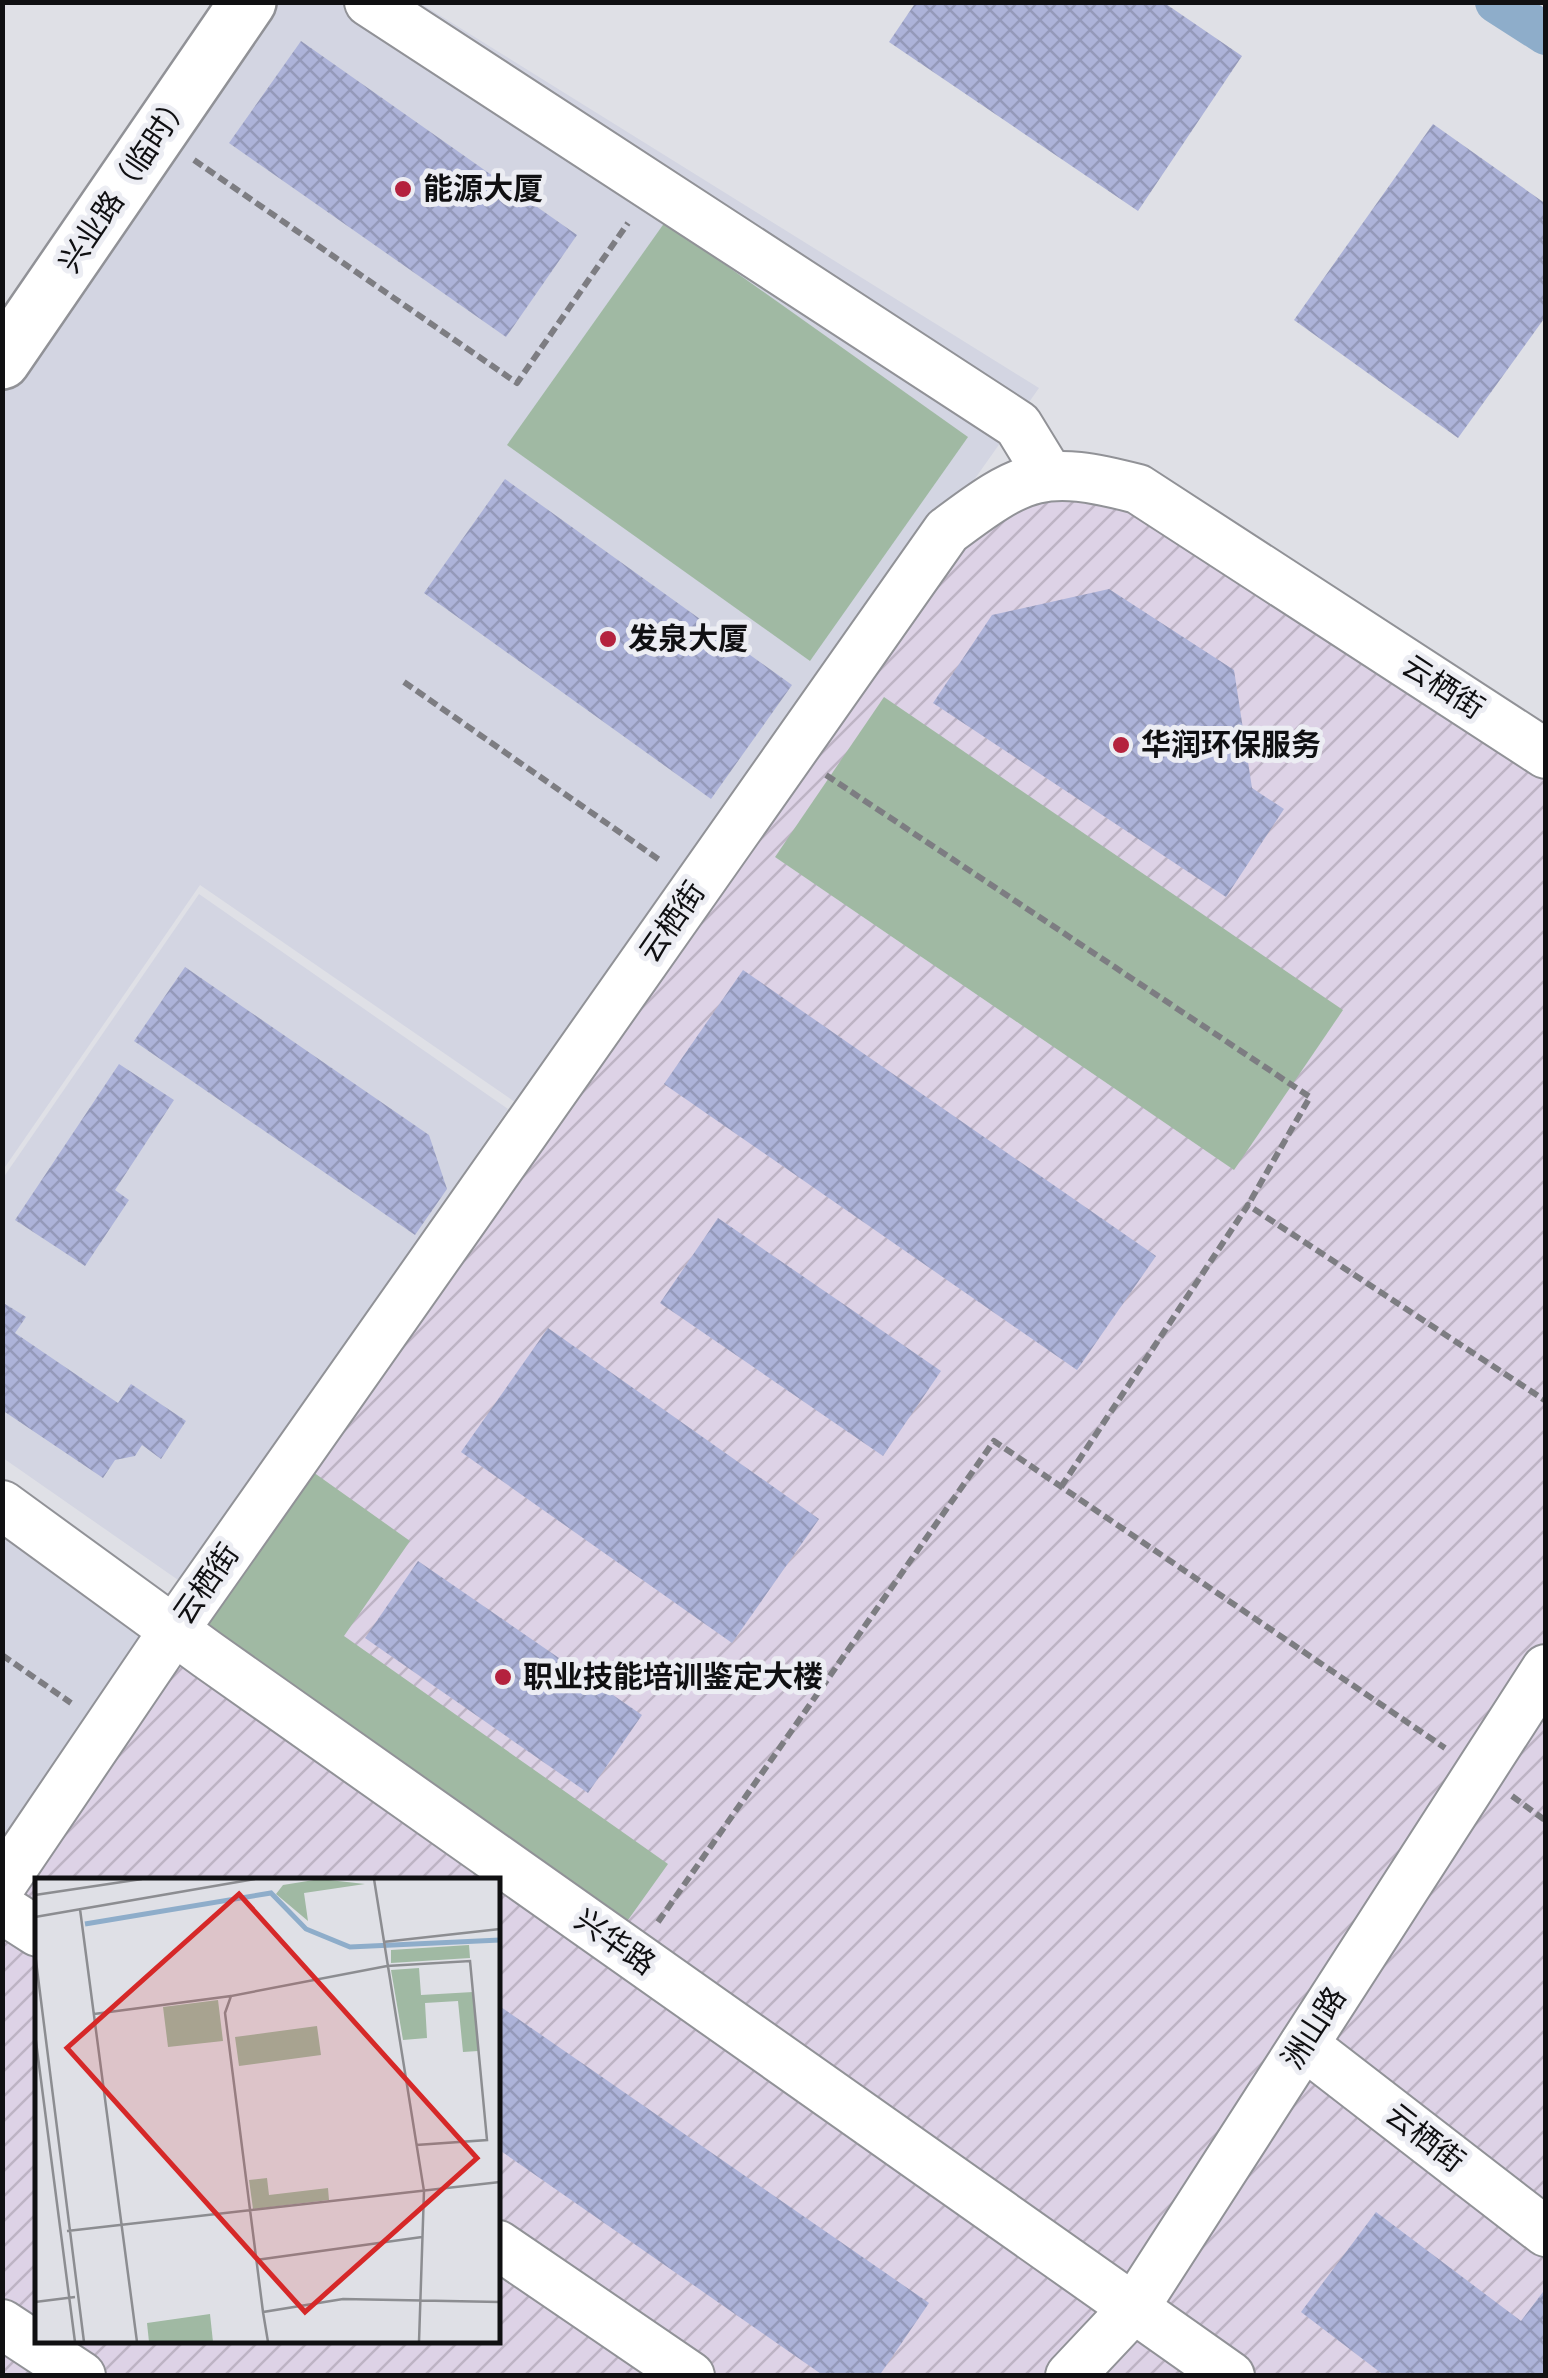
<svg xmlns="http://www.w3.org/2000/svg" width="1548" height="2378" font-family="'Fira Sans Condensed','Noto Sans SC',sans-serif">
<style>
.built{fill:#d3d5e2}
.industrial{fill:url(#industrial-furrows);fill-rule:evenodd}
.grass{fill:#a0b9a3}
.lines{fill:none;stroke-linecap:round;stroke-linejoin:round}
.canal{stroke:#8eadca;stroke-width:42}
.building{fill:url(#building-cross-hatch)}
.minor-casing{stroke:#919297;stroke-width:52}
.major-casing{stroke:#919297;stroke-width:60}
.path{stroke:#7d7d82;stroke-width:6;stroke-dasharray:10 5;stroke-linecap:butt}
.minor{stroke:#fff;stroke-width:48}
.major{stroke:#fff;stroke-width:55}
.poi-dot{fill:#b4223e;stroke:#ecedf3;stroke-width:4}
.labels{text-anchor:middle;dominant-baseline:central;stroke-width:10;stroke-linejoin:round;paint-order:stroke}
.street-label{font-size:30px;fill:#101012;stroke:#ecedf3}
.poi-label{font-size:30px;font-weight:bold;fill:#101012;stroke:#ecedf3;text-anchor:start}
.inset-river{fill:none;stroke:#8eadca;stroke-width:5}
.inset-road{fill:none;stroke:#8c8d91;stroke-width:2.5}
.view{fill:#d62828;fill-opacity:0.15;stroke:#d62828;stroke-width:5}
.inset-edge{fill:none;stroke:#101012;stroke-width:5}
</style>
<defs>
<pattern id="industrial-furrows" width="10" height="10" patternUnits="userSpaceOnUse" patternTransform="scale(2.5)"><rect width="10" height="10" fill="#ddd2e6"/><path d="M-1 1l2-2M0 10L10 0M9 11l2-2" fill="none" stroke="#bdb3c4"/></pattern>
<pattern id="building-cross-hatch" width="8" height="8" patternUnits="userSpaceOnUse" patternTransform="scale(2.5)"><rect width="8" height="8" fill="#adb3d9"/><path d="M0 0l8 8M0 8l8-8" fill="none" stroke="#9499b9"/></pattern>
</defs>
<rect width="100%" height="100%" fill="#dfe0e6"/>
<g class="built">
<path d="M248,3H420L1039,388L528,1111L200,885L3,1170V358Z"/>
<path d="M199,894L508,1109L181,1582L3,1458V1178Z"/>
<path d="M3,1506L173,1630L3,1884Z"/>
</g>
<path class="industrial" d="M1013,498L1134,500L1545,770V2375L3,2376V1886L953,534ZM38,1880H498V2340H38Z"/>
<g class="grass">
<path d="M665,222L968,437L810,661L507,445Z"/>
<path d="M884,697L1343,1010L1234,1170L775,857Z"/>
<path d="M313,1472L410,1541L344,1636L668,1864L623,1927L202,1631Z"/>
</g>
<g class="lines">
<path class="canal" d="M1496,2L1546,34"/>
</g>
<g class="building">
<path d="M916,2H1163L1242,56L1138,211L889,42Z"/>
<path d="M301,41L577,235L506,337L229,143Z"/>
<path d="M1433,124L1546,204V316L1458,438L1294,320Z"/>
<path d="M505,479L792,685L711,799L424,593Z"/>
<path d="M1109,589L1234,670L1252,788L1284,809L1226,897L933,703L992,615Z"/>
<path d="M185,967L429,1135L447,1189L415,1235L134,1041Z"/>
<path d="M743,970L1156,1256L1077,1370L664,1084Z"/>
<path d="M119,1064L174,1100L115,1190L129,1200L85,1266L15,1220Z"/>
<path d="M718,1218L941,1371L883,1456L660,1303Z"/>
<path d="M2,1302L26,1317L15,1333L118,1403L131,1384L186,1421L161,1459L142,1445L135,1456L115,1460L103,1478L2,1410Z"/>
<path d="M548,1328L819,1519L732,1643L461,1452Z"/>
<path d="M418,1561L642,1715L588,1793L365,1638Z"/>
<path d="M498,2005L929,2303L879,2376H824L498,2149Z"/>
<path d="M1376,2212L1521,2321L1546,2288V2376H1385L1301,2312Z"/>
</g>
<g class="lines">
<g class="minor-casing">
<g id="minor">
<path d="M369,2L1018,425L1048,474"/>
<path d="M2,1505L208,1655L1230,2376"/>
<path d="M2,1884L174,1630L947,531C1024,473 1043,464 1138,489L1546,754"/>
<path d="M2,1909L38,1932"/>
<path d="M1304,2045L1546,2232"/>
<path d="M498,2245L690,2376"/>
<path d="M2,2324L81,2376"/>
<path d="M1070,2376L1134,2308L1546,1669"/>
</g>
</g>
<g class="major-casing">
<path id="major" d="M2,361L248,2"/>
</g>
<g class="path">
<path d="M194,160L517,383L628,223"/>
<path d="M404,682L661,861"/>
<path d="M826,775L1310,1097L1248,1205"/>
<path d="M2,1137L3,1138"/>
<path d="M1061,1487L1248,1205L1546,1401"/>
<path d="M2,1655L71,1703"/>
<path d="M1512,1796L1546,1821"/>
<path d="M658,1922L994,1441L1445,1748"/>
</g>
<use href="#minor" class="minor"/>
<use href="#major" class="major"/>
</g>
<g class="poi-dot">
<circle cx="403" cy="189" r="10"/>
<circle cx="608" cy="639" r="10"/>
<circle cx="1121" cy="745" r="10"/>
<circle cx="503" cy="1677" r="10"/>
</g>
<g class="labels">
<g class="street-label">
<text transform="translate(125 182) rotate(-56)">兴业路（临时）</text>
<text transform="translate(1443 687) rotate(33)">云栖街</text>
<text transform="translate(672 922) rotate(-55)">云栖街</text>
<text transform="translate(206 1584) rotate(-55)">云栖街</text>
<text transform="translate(615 1942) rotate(35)">兴华路</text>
<text transform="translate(1314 2028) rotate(-57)">洲山路</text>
<text transform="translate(1425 2138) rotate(38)">云栖街</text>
</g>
<g class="poi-label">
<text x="423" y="189">能源大厦</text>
<text x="628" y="639">发泉大厦</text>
<text x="1141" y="745">华润环保服务</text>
<text x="523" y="1677">职业技能培训鉴定大楼</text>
</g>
</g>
<g transform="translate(35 1878)">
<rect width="465" height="465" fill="#dfe0e6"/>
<path d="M285,1L330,6L269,15L273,43L241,16L248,7ZM434,67L435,80L356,85V72ZM384,90L386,117L438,114L443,173L428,174L423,123L390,125L392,160L368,162L356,92ZM183,122L188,163L133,169L128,129ZM282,148L286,177L204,188L200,159ZM232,300L234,317L293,310L294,322L218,331L214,302Z" fill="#a0b9a3"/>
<path d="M175,436L178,464H114L112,445Z" fill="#a0b9a3"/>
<path class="inset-river" d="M50,46L236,15L271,51L315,69L465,62"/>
<path class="inset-road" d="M339,1L389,313L384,464M0,17L107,1M45,31L102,464M0,39L220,1M348,64L465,51M0,75L49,464M59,136L196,118M0,156L40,464M381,267L452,262L435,83L352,88L196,118L190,135L228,434L308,421L465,424M32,353L465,304M221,382L387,359M0,424L40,419M228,434L233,464"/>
<path class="view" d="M204,16L442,280L270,434L32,170Z"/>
<rect width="465" height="465" class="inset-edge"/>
</g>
<rect width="1548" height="2378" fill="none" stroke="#101012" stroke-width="10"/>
</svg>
